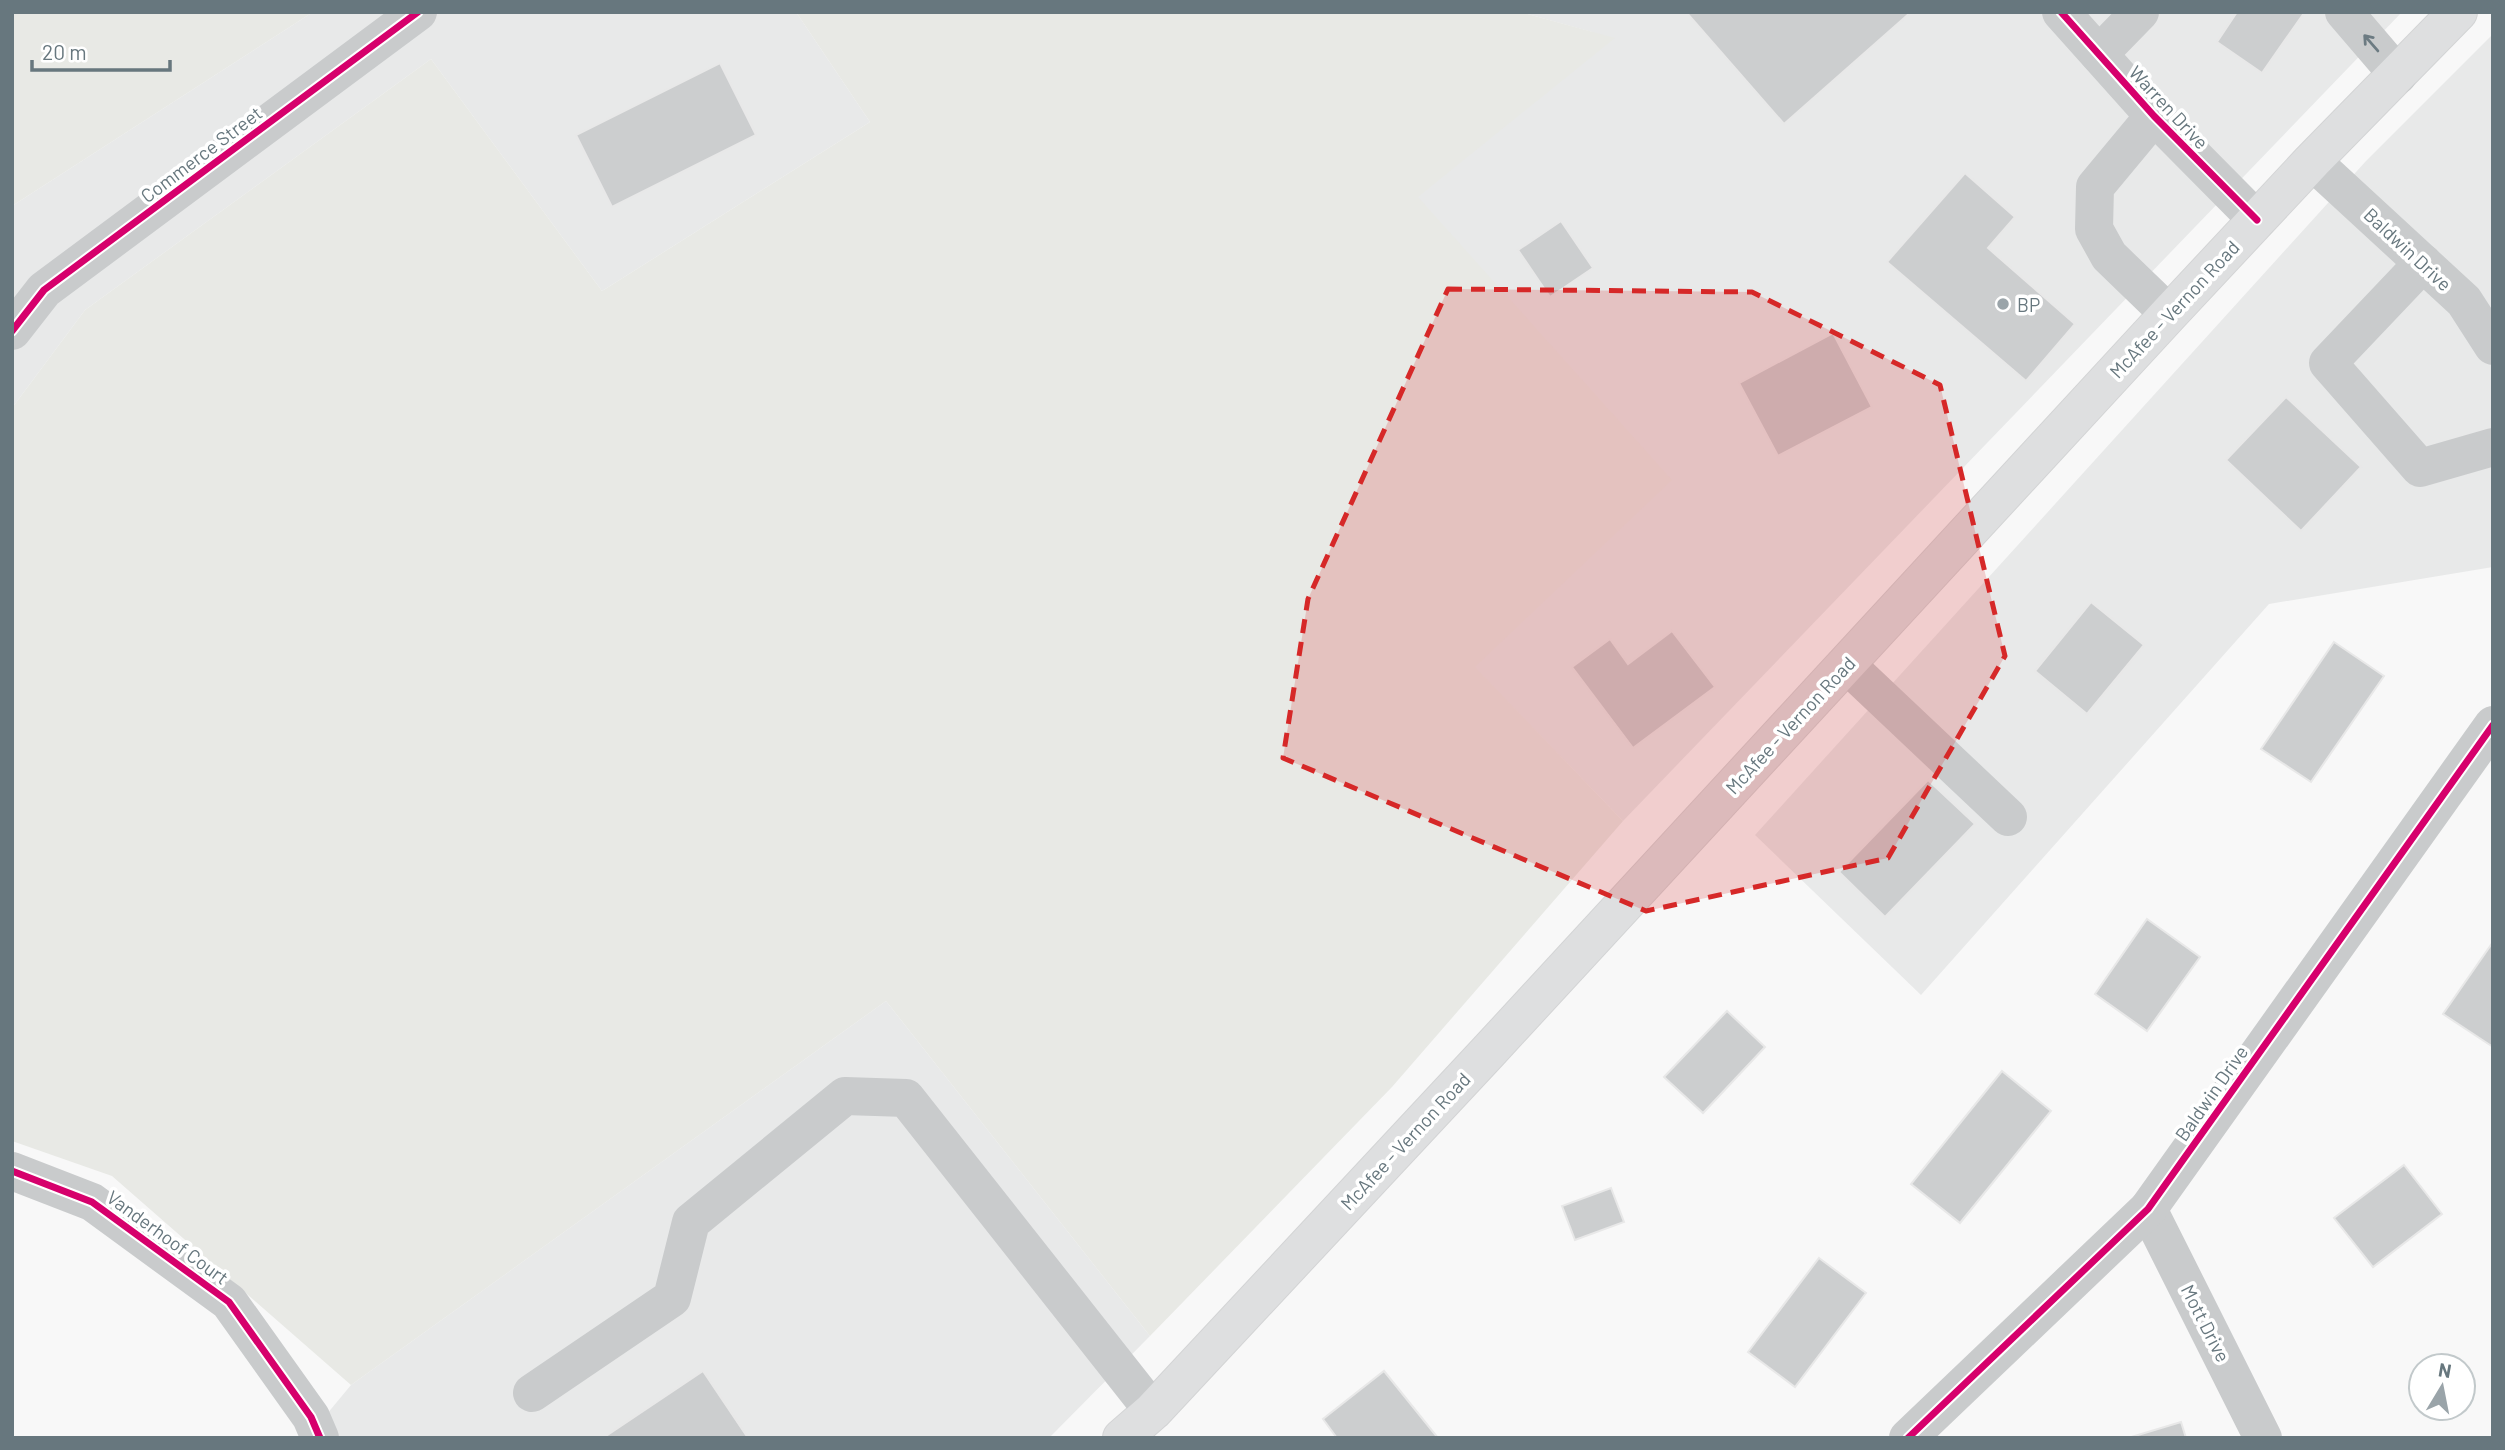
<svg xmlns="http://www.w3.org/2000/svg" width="2505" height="1450" font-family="Barlow,sans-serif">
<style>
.built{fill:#e8e9e9}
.green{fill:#e8e9e5}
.building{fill:#cccecf;stroke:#e8e8e8;stroke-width:2}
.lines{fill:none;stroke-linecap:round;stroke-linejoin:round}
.major-casing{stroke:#d3d4d5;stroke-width:40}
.minor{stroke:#c9cbcc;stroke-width:38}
.major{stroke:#dedfe0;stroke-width:38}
.cycleway-casing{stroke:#fff;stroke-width:11}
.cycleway{stroke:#d6006c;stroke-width:7}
.oneway{stroke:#6c7b82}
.marked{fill:#d62828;fill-opacity:0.2;stroke:#d62828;stroke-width:5;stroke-dasharray:14 9;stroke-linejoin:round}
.poi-dot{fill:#9aa4a9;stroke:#fff;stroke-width:2.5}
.labels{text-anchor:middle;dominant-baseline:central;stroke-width:7;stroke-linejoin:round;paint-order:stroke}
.street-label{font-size:19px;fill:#67777e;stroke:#fff}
.poi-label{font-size:19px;fill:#67777e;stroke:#fff;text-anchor:start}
</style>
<rect width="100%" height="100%" fill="#f8f8f8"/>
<g class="built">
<path d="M313,12H796L870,122L602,291L431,59L85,310L12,408V206Z"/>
<path d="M1520,12H2402L1623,821L1474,667L1417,197L1592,32Z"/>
<path d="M2493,34V567L2269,604L1921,995L1755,835L2366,161Z"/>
<path d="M886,1001L1150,1336L1049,1438H307L351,1385Z"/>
</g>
<g class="green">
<path d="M12,12H313L12,206Z"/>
<path d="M796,12H1520L1615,38L1418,197L1672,480L1475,667L1623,821L1392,1087L1150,1336L886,1001L351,1385L112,1176L12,1141V408L85,310L431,59L602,291L870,122Z"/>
</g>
<g class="building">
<path d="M1686,12H1911L1784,124Z"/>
<path d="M2237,12H2303L2304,13L2262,73L2217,42Z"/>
<path d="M720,63L756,135L612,207L576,135Z"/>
<path d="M1965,173L2015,217L1988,248L2075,324L2026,381L1887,262Z"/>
<path d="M1561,221L1593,268L1550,297L1518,250Z"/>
<path d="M1833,333L1872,407L1778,456L1739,383Z"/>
<path d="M2286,397L2361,467L2301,531L2226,460Z"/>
<path d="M2091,602L2144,645L2087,714L2035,671Z"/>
<path d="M1672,631L1715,687L1633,748L1572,667L1610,639L1628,664Z"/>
<path d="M2334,642L2384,676L2311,782L2261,749Z"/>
<path d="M1928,780L1975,824L1885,917L1839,872Z"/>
<path d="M2147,919L2200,957L2147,1031L2095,994Z"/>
<path d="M2493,942V1047L2443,1014Z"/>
<path d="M1727,1011L1765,1047L1703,1113L1664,1077Z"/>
<path d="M2002,1071L2051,1111L1960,1223L1911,1184Z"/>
<path d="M2404,1165L2442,1214L2373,1267L2334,1218Z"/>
<path d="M1611,1188L1624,1222L1575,1240L1562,1206Z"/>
<path d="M1819,1258L1866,1293L1795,1387L1748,1352Z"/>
<path d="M703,1371L748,1438H603Z"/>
<path d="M1384,1371L1438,1438H1337L1323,1419Z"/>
<path d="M2181,1422L2186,1438H2128Z"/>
</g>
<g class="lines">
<g class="major-casing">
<path id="major" d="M1122,1438L1153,1411L1488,1052L2169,314L2312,161L2458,12"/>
</g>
<g class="minor">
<path d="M2061,12L2154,116L2257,220"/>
<path d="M2344,12L2398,75"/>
<path d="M2099,54L2140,12"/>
<path d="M2154,116L2095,187L2094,229L2109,256L2169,314"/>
<path d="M2312,161L2464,301L2493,346"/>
<path d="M2423,263L2328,363L2420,468L2493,447"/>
<path d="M12,331L44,290L418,12"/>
<path d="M1846,664L2008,817"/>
<path d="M12,1171L92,1202L229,1302L311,1417L320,1438"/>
<path d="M2148,1209L2263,1438"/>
<path d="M532,1393L672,1298L691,1222L845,1096L906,1098L1153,1411"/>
<path d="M1908,1438L2148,1209L2493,725"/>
</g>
<use href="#major" class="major"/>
<g class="cycleway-casing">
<g id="cycleway">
<path d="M2061,12L2154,116L2257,220"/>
<path d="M12,331L44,290L418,12"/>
<path d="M12,1171L92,1202L229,1302L311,1417L320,1438"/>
<path d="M1908,1438L2148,1209L2493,725"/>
</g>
</g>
<use href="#cycleway" class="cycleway"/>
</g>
<defs><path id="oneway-shaft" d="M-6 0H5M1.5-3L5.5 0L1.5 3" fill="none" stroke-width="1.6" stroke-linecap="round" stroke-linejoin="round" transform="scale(1.75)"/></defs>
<use class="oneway" href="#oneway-shaft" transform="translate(2371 43) rotate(-131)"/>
<path class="marked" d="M1448,289L1752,292L1940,385L2005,656L1888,858L1646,911L1283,758L1308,599Z"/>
<circle class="poi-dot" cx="2003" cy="304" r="7"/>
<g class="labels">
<g class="street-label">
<text transform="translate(2169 107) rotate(47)">Warren Drive</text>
<text transform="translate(201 154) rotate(-37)">Commerce Street</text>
<text transform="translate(2408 249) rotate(43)">Baldwin Drive</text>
<text transform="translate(2174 309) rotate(-47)">McAfee - Vernon Road</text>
<text transform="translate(1790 725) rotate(-47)">McAfee - Vernon Road</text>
<text transform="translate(2211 1093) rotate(-55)">Baldwin Drive</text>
<text transform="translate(1405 1141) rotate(-47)">McAfee - Vernon Road</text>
<text transform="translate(168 1237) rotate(36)">Vanderhoof Court</text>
<text transform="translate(2206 1323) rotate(63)">Mott Drive</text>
</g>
<g class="poi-label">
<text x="2017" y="304">BP</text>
</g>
</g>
<rect width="2505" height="1450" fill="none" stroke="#67777e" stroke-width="28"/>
<g transform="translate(2442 1387) rotate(10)"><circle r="33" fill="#ffffff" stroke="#c2c9cb" stroke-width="2"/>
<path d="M0-5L12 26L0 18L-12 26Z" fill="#9aa4a9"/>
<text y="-10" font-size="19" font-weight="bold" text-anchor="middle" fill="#67777e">N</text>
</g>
<path d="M32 60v10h138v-10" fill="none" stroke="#67777e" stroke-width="3.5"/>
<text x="42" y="60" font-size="21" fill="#67777e" stroke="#ffffff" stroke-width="5" paint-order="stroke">20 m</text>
</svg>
